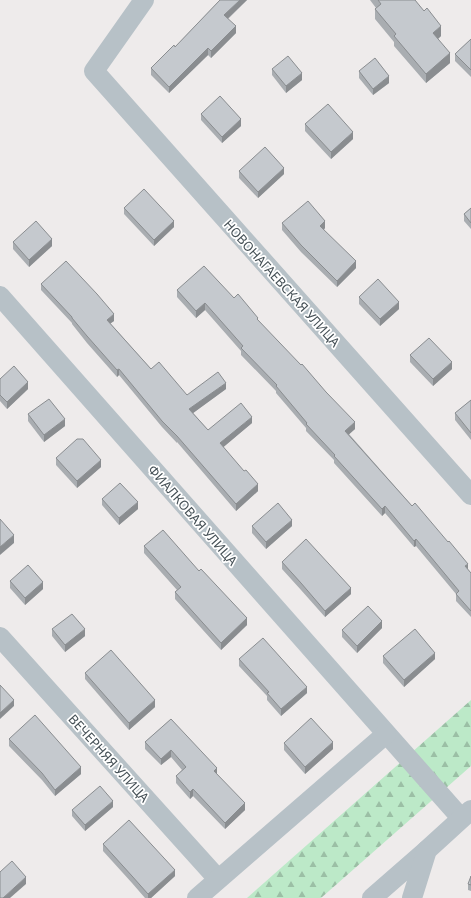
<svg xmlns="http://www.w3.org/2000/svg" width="471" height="898" font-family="'Noto Sans',sans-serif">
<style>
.forest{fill:url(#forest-firs)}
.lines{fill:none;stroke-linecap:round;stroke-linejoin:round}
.minor{stroke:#b7c1c7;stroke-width:20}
.wall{fill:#a9adb1}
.shaded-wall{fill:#8a8d90}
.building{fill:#c5c9ce;stroke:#8a8d90}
.labels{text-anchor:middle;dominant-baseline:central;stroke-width:3.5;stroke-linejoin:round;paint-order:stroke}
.street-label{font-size:13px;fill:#455056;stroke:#fff}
</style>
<defs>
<pattern id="forest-firs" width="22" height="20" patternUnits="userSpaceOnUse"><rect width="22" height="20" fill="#bce9c8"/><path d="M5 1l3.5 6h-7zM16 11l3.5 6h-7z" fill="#9bbfa5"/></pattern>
</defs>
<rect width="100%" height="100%" fill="#eeebeb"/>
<path class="forest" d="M471,700V766L321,898H247Z"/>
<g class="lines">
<g class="minor">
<path d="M144,0L94,71L471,495"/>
<path d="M0,296L461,818"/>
<path d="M0,637L218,879"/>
<path d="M197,898L386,734"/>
<path d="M372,898L427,850"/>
<path d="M412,898L427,850L471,810"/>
</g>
</g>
<g class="wall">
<path d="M220,0H247L228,19L236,33L211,58L208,55L169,93L151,75V68L175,47Z"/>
<path d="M370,0H415L441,36L438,39L450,63L426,83L394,46V42L375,19V9L376,8Z"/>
<path d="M471,39V77L455,61V54Z"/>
<path d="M272,69L302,80L286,93L272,75Z"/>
<path d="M359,71L389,83L373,95L359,78Z"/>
<path d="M201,114L241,126L222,143L201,120Z"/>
<path d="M305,124L353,139L331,159L305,131Z"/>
<path d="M239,171L284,174L258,198L239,178Z"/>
<path d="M124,208L174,227L154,246L124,214Z"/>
<path d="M471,208V229L464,221V214Z"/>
<path d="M282,223L325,228L324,230L356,268L337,287L301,252L282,230Z"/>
<path d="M13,242L52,246L29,267L13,249Z"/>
<path d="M41,284L114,321L110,323L151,369L187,395L226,389L193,413L208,430L252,423L223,447L258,491L236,511L177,442V443L162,427L119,375L117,377L87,343L72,324V323L41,290Z"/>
<path d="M177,290L234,298L258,321L355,429L349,434L471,573V617L456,601V594L416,546L414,547L385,513L382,516L334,463V460L306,431V428L276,393V391L241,355V351L205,310L196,318L177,297Z"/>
<path d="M359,297L399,309L380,326L359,304Z"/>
<path d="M410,355L452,369L433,386L410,362Z"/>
<path d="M0,379L28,389L7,409L0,401Z"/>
<path d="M471,400V440L455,420V413Z"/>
<path d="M28,414L65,426L44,442L28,421Z"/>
<path d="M56,458L101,467L77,488L56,465Z"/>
<path d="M102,499L138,509L119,525L102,505Z"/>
<path d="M252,526H292L266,549L252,533Z"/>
<path d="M144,546L199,571L247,625L221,650L175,599V592L177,590L144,553Z"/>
<path d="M282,562L351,594L325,617L301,590L282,569Z"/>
<path d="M10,581L43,589L25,605L10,588Z"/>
<path d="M382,628L357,653L342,637V630Z"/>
<path d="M52,629L85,636L65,652L52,636Z"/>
<path d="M383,656L435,659L404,687L383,663Z"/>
<path d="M239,659L307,693L281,716L267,700V696L239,666Z"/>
<path d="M85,673L155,707L129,730L85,679Z"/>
<path d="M171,719L217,774L245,810L225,829L193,796L190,799L176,783V776L182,770L171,757L161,765L145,749V742Z"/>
<path d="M9,739L81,774L55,796L42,780L9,746Z"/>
<path d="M284,743L333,749L305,774L284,750Z"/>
<path d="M113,807L85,831L72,816V810Z"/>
<path d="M103,844L175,876L151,898H145L132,883L103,851Z"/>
<path d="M471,876V891L468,890V884Z"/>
</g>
<g class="shaded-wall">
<path d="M240,0H247L224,22V15Z"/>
<path d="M236,26V33L211,58V51Z"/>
<path d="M441,26V36L433,43V33Z"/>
<path d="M208,48V55L169,93V87Z"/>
<path d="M450,53V63L426,83V74Z"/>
<path d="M302,73V80L286,93V86Z"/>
<path d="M389,76V83L373,95V89Z"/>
<path d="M241,119V126L222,143V137Z"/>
<path d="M353,132V139L331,159V152Z"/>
<path d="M284,168V174L258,198V192Z"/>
<path d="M174,221V227L154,246V240Z"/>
<path d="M325,221V228L320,233V226Z"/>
<path d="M52,239V246L29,267V260Z"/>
<path d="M356,261V268L337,287V281Z"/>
<path d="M399,302V309L380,326V319Z"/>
<path d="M205,303V310L196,318V311Z"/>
<path d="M114,314V321L107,326V320Z"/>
<path d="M452,362V369L433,386V379Z"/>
<path d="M119,369V375L117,377V370Z"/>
<path d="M28,382V389L7,409V402Z"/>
<path d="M226,383V389L189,416V409Z"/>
<path d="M252,417V423L220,450V443Z"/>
<path d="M65,419V426L44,442V435Z"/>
<path d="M355,422V429L345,438V431Z"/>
<path d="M101,460V467L77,488V481Z"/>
<path d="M258,484V491L236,511V504Z"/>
<path d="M138,502V509L119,525V518Z"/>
<path d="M385,506V513L382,516V509Z"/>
<path d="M292,520V526L266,549V542Z"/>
<path d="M14,535V543L0,555V547Z"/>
<path d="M416,539V546L414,547V541Z"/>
<path d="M468,564V570L465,566Z"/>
<path d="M43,582V589L25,605V598Z"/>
<path d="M351,588V594L325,617V611Z"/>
<path d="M247,618V625L221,650V643Z"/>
<path d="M382,621V628L357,653V646Z"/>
<path d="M85,629V636L65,652V645Z"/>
<path d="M435,653V659L404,687V680Z"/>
<path d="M307,687V693L281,716V709Z"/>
<path d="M14,700V706L0,719V713Z"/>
<path d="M155,700V707L129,730V723Z"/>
<path d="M333,742V749L305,774V767Z"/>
<path d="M171,750V757L161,765V759Z"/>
<path d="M81,767V774L55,796V790Z"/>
<path d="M217,768V775L214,771Z"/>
<path d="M193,789V796L190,799V792Z"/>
<path d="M113,801V807L85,831V825Z"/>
<path d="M245,803V810L225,829V823Z"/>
<path d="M175,870V876L151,898H148V894Z"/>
<path d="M26,877V884L10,898H3Z"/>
</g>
<g class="building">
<path d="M220,0H240L224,15L236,26L211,51L208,48L169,87L151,68L174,45L175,47Z"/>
<path d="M378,0H415L424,11L427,8L441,26L433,33L450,53L426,74L394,36L396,34L375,9L381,4Z"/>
<path d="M471,39V70L455,54Z"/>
<path d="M288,56L302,73L286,86L272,69Z"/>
<path d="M375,58L389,76L373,89L359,71Z"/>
<path d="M220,96L241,119L222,137L201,114Z"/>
<path d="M328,104L353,132L331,152L305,124Z"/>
<path d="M265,147L284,168L258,192L239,171Z"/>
<path d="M144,189L174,221L154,240L124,208Z"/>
<path d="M308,201L325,221L320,226L356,261L337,281L301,245L282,223Z"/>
<path d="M471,208V223L464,214Z"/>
<path d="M36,221L52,239L29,260L13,242Z"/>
<path d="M66,261L97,294L114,314L107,320L151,369L159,362L187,395L218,372L226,383L189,409L208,430L241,403L252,417L220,443L244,471L246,470L258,484L236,504L177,436L162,421L119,369L117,370L87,336L72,318V317L41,284Z"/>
<path d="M204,266L234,298L238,294L258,318L257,319L301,365L302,364L326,392L355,422L345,431L412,506L415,503L448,542L449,541L468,564L465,566L471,573V611L456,594L459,591L416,539L414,541L385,506L382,509L334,456L335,455L306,424L307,423L276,386L277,385L241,348L243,346L205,303L196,311L177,290Z"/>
<path d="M378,279L399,302L380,319L359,297Z"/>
<path d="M429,338L452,362L433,379L410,355Z"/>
<path d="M14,366L28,382L7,402L0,395V379Z"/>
<path d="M49,399L65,419L44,435L28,414Z"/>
<path d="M471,400V433L455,413Z"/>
<path d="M77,439H83L101,460L77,481L56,458Z"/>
<path d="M120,483L138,502L119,518L102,499Z"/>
<path d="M278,503L292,520L266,542L252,526Z"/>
<path d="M0,519L14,535L0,547Z"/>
<path d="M163,530L199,571L201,569L247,618L221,643L175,592L181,587L144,546Z"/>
<path d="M306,539L351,588L325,611L301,583L282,562Z"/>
<path d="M28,565L43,582L25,598L10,581Z"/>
<path d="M368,606L382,621L357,646L342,630Z"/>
<path d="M72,614L85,629L65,645L52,629Z"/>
<path d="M415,629L435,653L404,680L383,656Z"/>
<path d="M263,638L307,687L281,709L267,693L269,692L239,659Z"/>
<path d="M111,650L155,700L129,723L85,673Z"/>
<path d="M0,685L14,700L0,713Z"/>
<path d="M35,715L81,767L55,790L42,773L9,739Z"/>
<path d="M311,718L333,742L305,767L284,743Z"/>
<path d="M171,719L217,768L214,771L245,803L225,823L193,789L190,792L176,776L186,767L171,750L161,759L145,742Z"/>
<path d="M100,786L113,801L85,825L72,810Z"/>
<path d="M129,820L175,870L148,894L132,876L103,844Z"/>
<path d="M12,861L26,877L3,898H0V872Z"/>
<path d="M471,876V885L468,884Z"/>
</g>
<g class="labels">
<g class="street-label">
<text transform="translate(282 283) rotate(48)">НОВОНАГАЕВСКАЯ УЛИЦА</text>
<text transform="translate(193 515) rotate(49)">ФИАЛКОВАЯ УЛИЦА</text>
<text transform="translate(109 758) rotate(48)">ВЕЧЕРНЯЯ УЛИЦА</text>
</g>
</g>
</svg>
